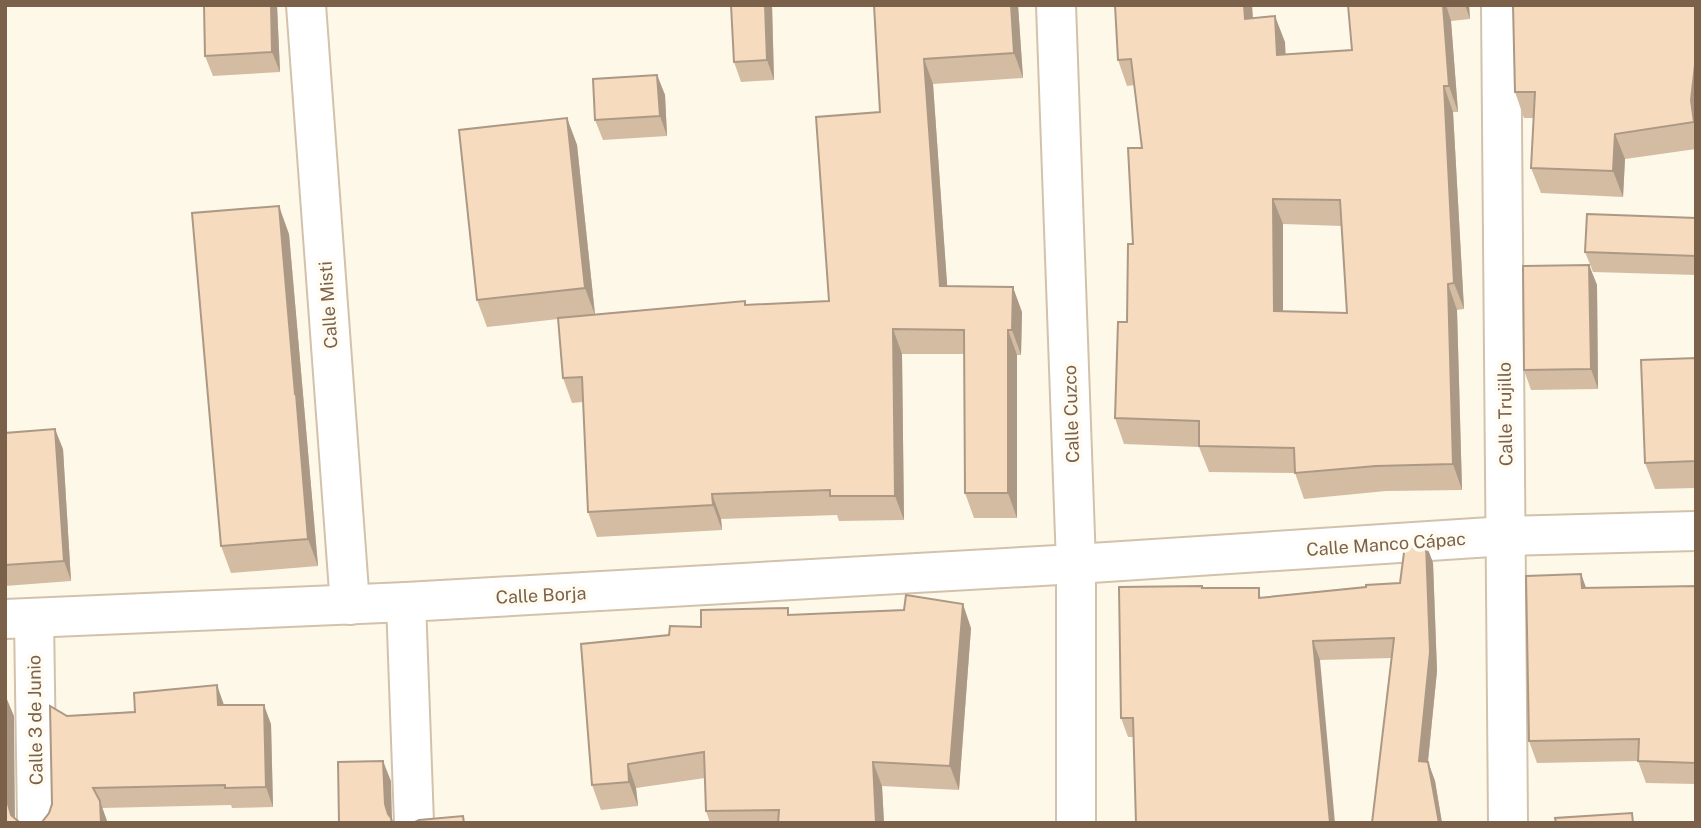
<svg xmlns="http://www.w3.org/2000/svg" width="1701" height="828" font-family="'Public Sans',sans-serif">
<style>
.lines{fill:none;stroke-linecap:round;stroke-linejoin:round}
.minor-casing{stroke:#d2c2ac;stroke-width:42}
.minor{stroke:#fff;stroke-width:38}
.wall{fill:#d4bca3;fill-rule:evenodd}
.shaded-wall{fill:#ac9985}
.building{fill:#f6dbbe;stroke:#ac9985;stroke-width:2;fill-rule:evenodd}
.labels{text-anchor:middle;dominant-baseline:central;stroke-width:7;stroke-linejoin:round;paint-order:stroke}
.street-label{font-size:18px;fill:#7b6149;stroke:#fffbf1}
</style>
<rect width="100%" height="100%" fill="#fef8e9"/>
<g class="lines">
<g class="minor-casing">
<g id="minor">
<path d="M306,5L350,605"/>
<path d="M1056,5L1076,564V823"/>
<path d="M1501,5L1508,823"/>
<path d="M406,602L414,823"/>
<path d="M34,618L37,823"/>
<path d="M5,619L406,602L1076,564L1506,536L1696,531"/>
</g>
</g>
<use href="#minor" class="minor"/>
</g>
<g class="wall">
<path d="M204,5H277L280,72L213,76L205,56Z"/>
<path d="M731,5H772L774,80L741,82L734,62Z"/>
<path d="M874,5H1018L1023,78L933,84L947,286L1022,312L1021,355H1017V518H974L965,493L964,354H902L904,520L839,521L837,515L721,519L722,530L597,537L588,512L583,402L572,403L563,378L558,319L487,327L477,300L567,118L577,145L595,314L745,301L746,305L829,301L880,112Z"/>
<path d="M1115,5H1252L1253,18L1285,42V54L1352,50L1348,5H1469L1470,19L1451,21L1458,112H1453L1464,309L1457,310L1462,490L1386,491L1304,499L1295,473L1209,472L1199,447L1124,444L1115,418L1127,322L1142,148L1135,85L1127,86L1118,60ZM1283,224L1342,226L1347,313L1283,311Z"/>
<path d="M1696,5V149L1625,159L1623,197L1541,193L1531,168L1534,118H1524L1515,92Z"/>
<path d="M657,75L665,95L667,136L603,140L595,120Z"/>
<path d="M1696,218V275L1593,272L1585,252Z"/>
<path d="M289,234L318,566L231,573L221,546Z"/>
<path d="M1589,265L1597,285L1598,389L1531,390L1524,370Z"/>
<path d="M1696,358V488L1655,489L1645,463Z"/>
<path d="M5,433L63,449L71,581L5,586Z"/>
<path d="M1426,544L1433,563L1437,671L1428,762L1435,781L1442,823H1372L1391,658L1320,660L1133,737H1128L1121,718L1203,588L1263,597L1400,583Z"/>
<path d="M1581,574L1586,588L1696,586V784L1646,783L1638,761L1537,763L1529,741Z"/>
<path d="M790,614L971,628L959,790L882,786L884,823H710L706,811L705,778L636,788L638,806L601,810L592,785L669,635L701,627Z"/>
<path d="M224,705L271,724L273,807L232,808L231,805L102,808L107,821L42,822L49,813L52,804L67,716Z"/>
</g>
<g class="shaded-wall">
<path d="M271,5H277L280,72L272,52Z"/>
<path d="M765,5H772L774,80L767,60Z"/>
<path d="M1011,5H1018L1023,78L1014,53Z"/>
<path d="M1244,5H1252L1254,44L1245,19Z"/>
<path d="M1443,5H1446L1451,21L1458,112L1449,86Z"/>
<path d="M1465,5H1469L1470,19Z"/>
<path d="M1275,16L1285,42L1287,81L1277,55Z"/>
<path d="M1696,56V127L1691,100Z"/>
<path d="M924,59L933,84L949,311L940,286Z"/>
<path d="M657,75L665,95L667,136L660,116Z"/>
<path d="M1444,86L1453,112L1464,309L1454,283Z"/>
<path d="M567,118L577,145L595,315L585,288Z"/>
<path d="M1615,134L1625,159L1623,197L1613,171Z"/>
<path d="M1273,199L1283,224V337L1274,311Z"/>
<path d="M279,206L289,234L318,566L308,539L295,394Z"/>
<path d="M1589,265L1597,285L1598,389L1591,369Z"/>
<path d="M1448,284L1457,310L1462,490L1453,464Z"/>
<path d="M1013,287L1022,312L1021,355L1012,330Z"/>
<path d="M893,329L902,354L904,520L895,496Z"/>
<path d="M1008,330L1017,355V518L1008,493Z"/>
<path d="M55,429L63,449L71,581L64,561Z"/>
<path d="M712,494L721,519L722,530L713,505Z"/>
<path d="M1426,544L1433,563L1437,671L1426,780L1419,761Z"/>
<path d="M1581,574L1589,596L1582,588Z"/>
<path d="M963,604L971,628L959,790L950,766Z"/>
<path d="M1313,641L1320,660L1335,823H1330Z"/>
<path d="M217,685L224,705H218Z"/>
<path d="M6,697L14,716L15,823H14L8,804Z"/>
<path d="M264,705L271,724L273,807L266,787Z"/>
<path d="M383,761L391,781L392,819L393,823H391L385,804Z"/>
<path d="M873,762L882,786L884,823H876Z"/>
<path d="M1428,762L1435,781L1442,823H1439Z"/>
<path d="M628,764L636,788L638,806L629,782Z"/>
<path d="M100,801L107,821V823H101Z"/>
</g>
<g class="building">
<path d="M204,5H271L272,52L205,56Z"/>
<path d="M731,5H765L767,60L734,62Z"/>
<path d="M874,5H1011L1014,53L924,59L940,286L1013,287L1012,330H1008V493H965L964,330L893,329L895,496H830V490L712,494L713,505L588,512L582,377L563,378L558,318L745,301V305L829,301L816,117L880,112Z"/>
<path d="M1115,5H1244L1245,19L1275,16L1277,55L1352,50L1348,5H1443L1449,86H1444L1454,283L1448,284L1453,464L1376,466L1295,473L1294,448L1199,446V421L1115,418L1118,322H1127L1128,244H1133L1128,148H1142L1131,59L1118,60ZM1273,199L1340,200L1347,313L1274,311Z"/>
<path d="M1513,5H1696V56L1691,100L1694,122L1615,134L1613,171L1531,168L1535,92H1515Z"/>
<path d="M657,75L660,116L595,120L593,79Z"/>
<path d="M567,118L585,288L477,300L459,130Z"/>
<path d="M279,206L295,394H296L308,539L221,546L192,213Z"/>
<path d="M1587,214L1696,218V256L1585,252Z"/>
<path d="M1589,265L1591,369L1524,370L1523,266Z"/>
<path d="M1696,358V461L1645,463L1641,360Z"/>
<path d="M55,429L64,561L5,565V433Z"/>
<path d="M1426,544L1430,652L1419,761L1428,762L1439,823H1372L1394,638L1313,641L1330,823H1136L1133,718H1121L1119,587L1202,586V588H1259V598L1366,587V585L1400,583L1405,545Z"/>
<path d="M1581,574L1582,588L1696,586V763L1638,761L1639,739L1529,741L1526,576Z"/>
<path d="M906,595L963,604L950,766L873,762L876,823H778L779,810L706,811L704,752L628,764L629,782L592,785L581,644L669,635L670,626L701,627V610L788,608V615L904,610Z"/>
<path d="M217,685L218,705H264L266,787L225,788V785L93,788L100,801L101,823H38L42,822L49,813L52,804L50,706L67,716L135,712L134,693Z"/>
<path d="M5,697H6L8,804L11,815L19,822L21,823H5Z"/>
<path d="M383,761L385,804L388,814L391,818L392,823H339L338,762Z"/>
<path d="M1632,813L1633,823H1556L1555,818Z"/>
<path d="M463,816L464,823H413L419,820Z"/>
</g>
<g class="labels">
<g class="street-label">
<text transform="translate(328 305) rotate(-94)">Calle Misti</text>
<text transform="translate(1071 414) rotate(-92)">Calle Cuzco</text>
<text transform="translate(1505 414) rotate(-91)">Calle Trujillo</text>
<text transform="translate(1386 544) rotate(-4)">Calle Manco Cápac</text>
<text transform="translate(541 595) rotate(-3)">Calle Borja</text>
<text transform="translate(35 720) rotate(-91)">Calle 3 de Junio</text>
</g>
</g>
<rect width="1701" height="828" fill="none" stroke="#7b6149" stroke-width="14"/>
</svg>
